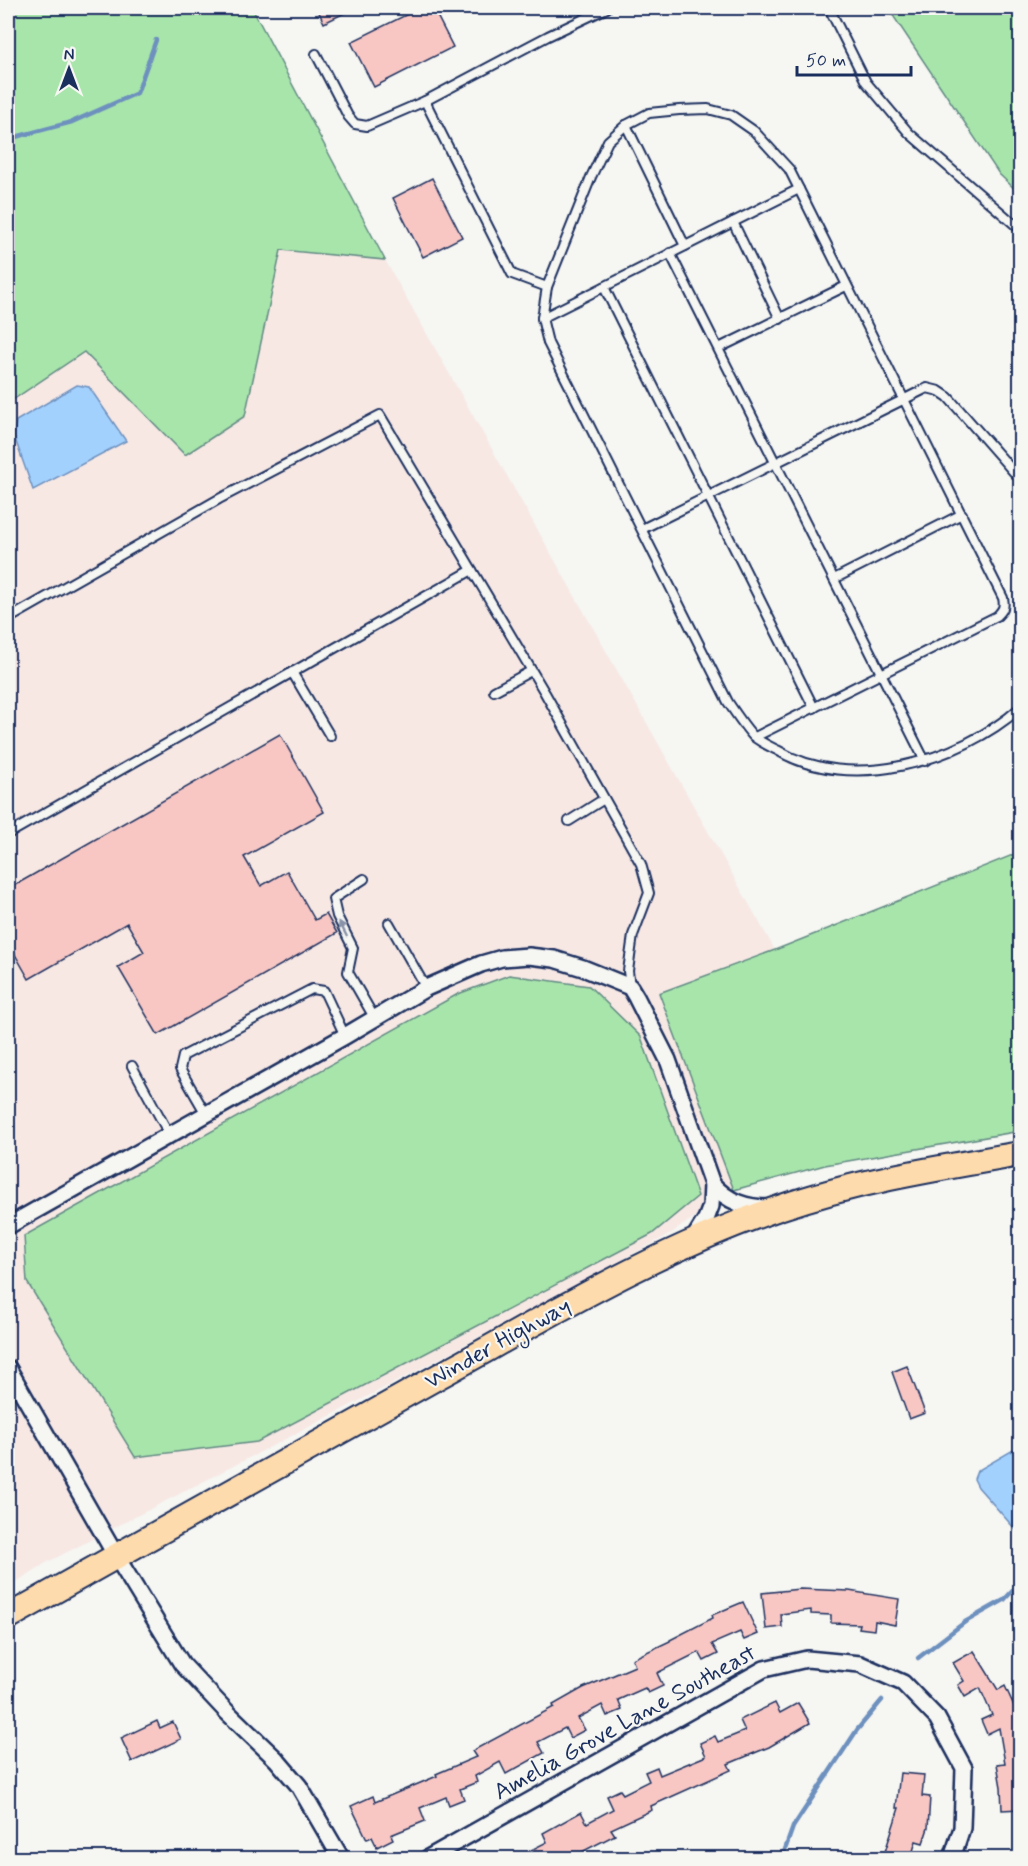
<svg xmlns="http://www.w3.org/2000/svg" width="1028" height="1866" font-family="Mynerve,sans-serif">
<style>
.built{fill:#f7e8e4}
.green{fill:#a8e5ab;stroke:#628a84;stroke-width:1.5}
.water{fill:#a3d1fe;stroke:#6d90be;stroke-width:1.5}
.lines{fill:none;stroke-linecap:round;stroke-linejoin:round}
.stream{stroke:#6d90be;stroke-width:4.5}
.building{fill:#f8c7c4;stroke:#1b2f5e;stroke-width:1.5}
.service-casing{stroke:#1b2f5e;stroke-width:12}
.minor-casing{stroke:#1b2f5e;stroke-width:20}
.primary-casing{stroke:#1b2f5e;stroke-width:28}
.service{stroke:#f6f6f2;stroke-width:8}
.minor{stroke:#f6f6f2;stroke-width:15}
.primary{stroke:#fedbac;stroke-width:24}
.oneway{fill:#8892a8}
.labels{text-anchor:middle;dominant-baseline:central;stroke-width:4.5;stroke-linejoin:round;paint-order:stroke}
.street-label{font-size:24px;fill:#1b2f5e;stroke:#f6f6f2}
</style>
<rect width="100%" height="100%" fill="#f6f6f2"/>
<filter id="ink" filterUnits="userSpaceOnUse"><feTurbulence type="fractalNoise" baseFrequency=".0167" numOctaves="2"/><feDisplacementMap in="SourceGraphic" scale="12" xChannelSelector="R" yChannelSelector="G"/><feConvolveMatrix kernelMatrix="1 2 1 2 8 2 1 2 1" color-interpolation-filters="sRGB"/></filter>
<g filter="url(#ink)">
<path class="built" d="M281,250L385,260L775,950L660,993L734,1190L670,1234L407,1376L46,1563L8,1587V403L84,352L245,416Z"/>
<g class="green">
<path d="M9,8H252L385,260L281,250L245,416L185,455L84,352L8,403V11Z"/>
<path d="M888,8H1020V194L999,174Z"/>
<path d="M1020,852V1131L825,1165L734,1190L659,993L775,950Z"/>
<path d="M509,975L589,986L641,1037L698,1196L652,1234L257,1442L135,1457L27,1282L24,1236L458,994Z"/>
</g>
<g class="water">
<path d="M77,385L89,387L126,441L33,490L14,436L16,421Z"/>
<path d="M1020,1446V1540L1015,1529L978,1487L974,1479L977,1471Z"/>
</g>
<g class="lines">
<g class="stream">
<path d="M1011,8L1020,20"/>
<path d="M8,139L72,122L137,93L156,40"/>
<path d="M918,1658L965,1622L1004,1600L1020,1583"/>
<path d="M782,1858L793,1827L857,1730L882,1700"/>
</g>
</g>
<g class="building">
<path d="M317,8H355L324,23Z"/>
<path d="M420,8H433L453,47L374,87L351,42Z"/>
<path d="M432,178L462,237L423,257L393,198Z"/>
<path d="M280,734L324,812L244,857L261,886L287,871L315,920L326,914L337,933L158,1035L118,967L144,952L127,923L29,979L8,942V889Z"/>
<path d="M907,1366L925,1413L909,1419L892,1372Z"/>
<path d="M800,1589L849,1591L899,1599L895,1625L875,1621L874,1630L859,1628L860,1624L831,1623V1615L811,1614V1610L781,1614L782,1627L766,1629L762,1593Z"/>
<path d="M743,1602L758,1634L744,1640L740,1632L712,1644L718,1654L704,1661L699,1652L657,1673L663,1686L648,1693L645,1688L618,1700L622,1710L607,1716L602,1705L578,1718L585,1730L570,1738L565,1728L538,1742L544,1753L506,1774L500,1762L475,1776L477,1782L460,1789L464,1799L449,1805L446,1797L420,1808L425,1821L391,1835L393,1839L377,1847L372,1837L367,1839L351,1806L373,1796L375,1802L437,1776L436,1774L476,1757L472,1751L554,1707L553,1705L583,1688L635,1666L632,1659L670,1641V1640L713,1618L712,1615Z"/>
<path d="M974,1651L998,1690L1005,1686L1020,1719V1809L1002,1810L1001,1787L997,1764L1005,1763L999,1728L987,1734L981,1720L992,1715L980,1688L965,1697L958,1685L964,1681L953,1663Z"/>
<path d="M775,1703L780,1713L798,1703L810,1723L769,1747L728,1764L731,1770L651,1806L652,1810L611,1829L615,1835L570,1858H536L531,1850L547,1842L543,1833L581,1812L587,1823L613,1809L607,1796L620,1790L623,1794L649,1781L645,1772L657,1767L660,1775L706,1756L700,1743L715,1736L718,1742L745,1731L740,1720Z"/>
<path d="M157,1721L160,1728L173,1722L181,1739L132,1762L121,1738Z"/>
<path d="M900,1773L924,1775L922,1796L930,1797L928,1828L923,1843L916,1841L911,1858H883L899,1808H896Z"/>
</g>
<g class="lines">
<g class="service-casing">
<g id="service">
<path d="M829,8L866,82L909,133L1020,229"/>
<path d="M316,54L348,116L355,124L367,126L425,101L548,36L607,8"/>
<path d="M425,101L512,274L547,287L591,177L608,141L626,125L649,113L679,110L708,109L731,115L754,131L789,169L1003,598C1005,607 1003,610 997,616L755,737"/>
<path d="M626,125L685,246"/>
<path d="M733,222L780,319"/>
<path d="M670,253L925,761"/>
<path d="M547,287L542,318L548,343L728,702C736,714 744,726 753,736C760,742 769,746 777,750C850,794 960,761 1020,708"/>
<path d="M604,287L814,708"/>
<path d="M542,318L799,189"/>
<path d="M719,348L846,286"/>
<path d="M642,529L927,388L939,391L948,397L1020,479"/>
<path d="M834,579L962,514"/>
<path d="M8,619L219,499L380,415L545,693L641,864L649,893L633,935L628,971L630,987"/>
<path d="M292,672L330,736"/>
<path d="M494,691L531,671"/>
<path d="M569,821L604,799"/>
<path d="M8,834L472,570"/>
<path d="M364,879L333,899L337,916L353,948L348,972L375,1019"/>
<path d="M389,923L426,988"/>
<path d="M132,1066L169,1134"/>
<path d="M206,1114L180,1069L183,1056L312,989L324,991L345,1036"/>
</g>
</g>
<g class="minor-casing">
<g id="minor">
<path d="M712,1184C728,1202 746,1208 770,1208"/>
<path d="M8,1226L345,1036L426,988L481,964L502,958L529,956L554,959L583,968L630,987L636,997L668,1060L712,1184L711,1206L706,1219L693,1240"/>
<path d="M8,1368L116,1556L182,1664L227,1712L276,1759L299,1786L341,1858"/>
<path d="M428,1858L764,1669L807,1659L860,1664L903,1683L937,1718L964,1768L962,1828L952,1858"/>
</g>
</g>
<g class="primary-casing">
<path id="primary" d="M8,1617C152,1536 296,1456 441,1375C551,1314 659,1249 779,1208C857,1181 939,1168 1020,1154"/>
</g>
<use href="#service" class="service"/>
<use href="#minor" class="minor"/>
<use href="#primary" class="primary"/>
</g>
<defs><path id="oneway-solid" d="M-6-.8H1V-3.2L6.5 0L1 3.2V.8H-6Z" transform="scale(1.5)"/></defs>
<use class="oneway" href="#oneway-solid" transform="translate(343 929) rotate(-117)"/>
</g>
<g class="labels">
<g class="street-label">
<text transform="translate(498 1344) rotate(-29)">Winder Highway</text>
<text transform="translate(625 1723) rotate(-29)">Amelia Grove Lane Southeast</text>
</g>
</g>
<rect width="1028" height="1866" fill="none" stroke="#f6f6f2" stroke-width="30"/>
<rect x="15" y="15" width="998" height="1836" fill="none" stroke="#1b2f5e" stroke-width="2" filter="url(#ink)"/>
<g transform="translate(69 69)" stroke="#f6f6f2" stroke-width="4.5" paint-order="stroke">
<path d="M0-4.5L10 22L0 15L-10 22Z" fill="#1b2f5e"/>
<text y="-9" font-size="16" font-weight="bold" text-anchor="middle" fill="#1b2f5e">N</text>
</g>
<path d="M797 66v9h114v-9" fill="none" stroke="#1b2f5e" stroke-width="3"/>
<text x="806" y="66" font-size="18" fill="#1b2f5e" stroke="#f6f6f2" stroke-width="4.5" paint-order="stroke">50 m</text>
</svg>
